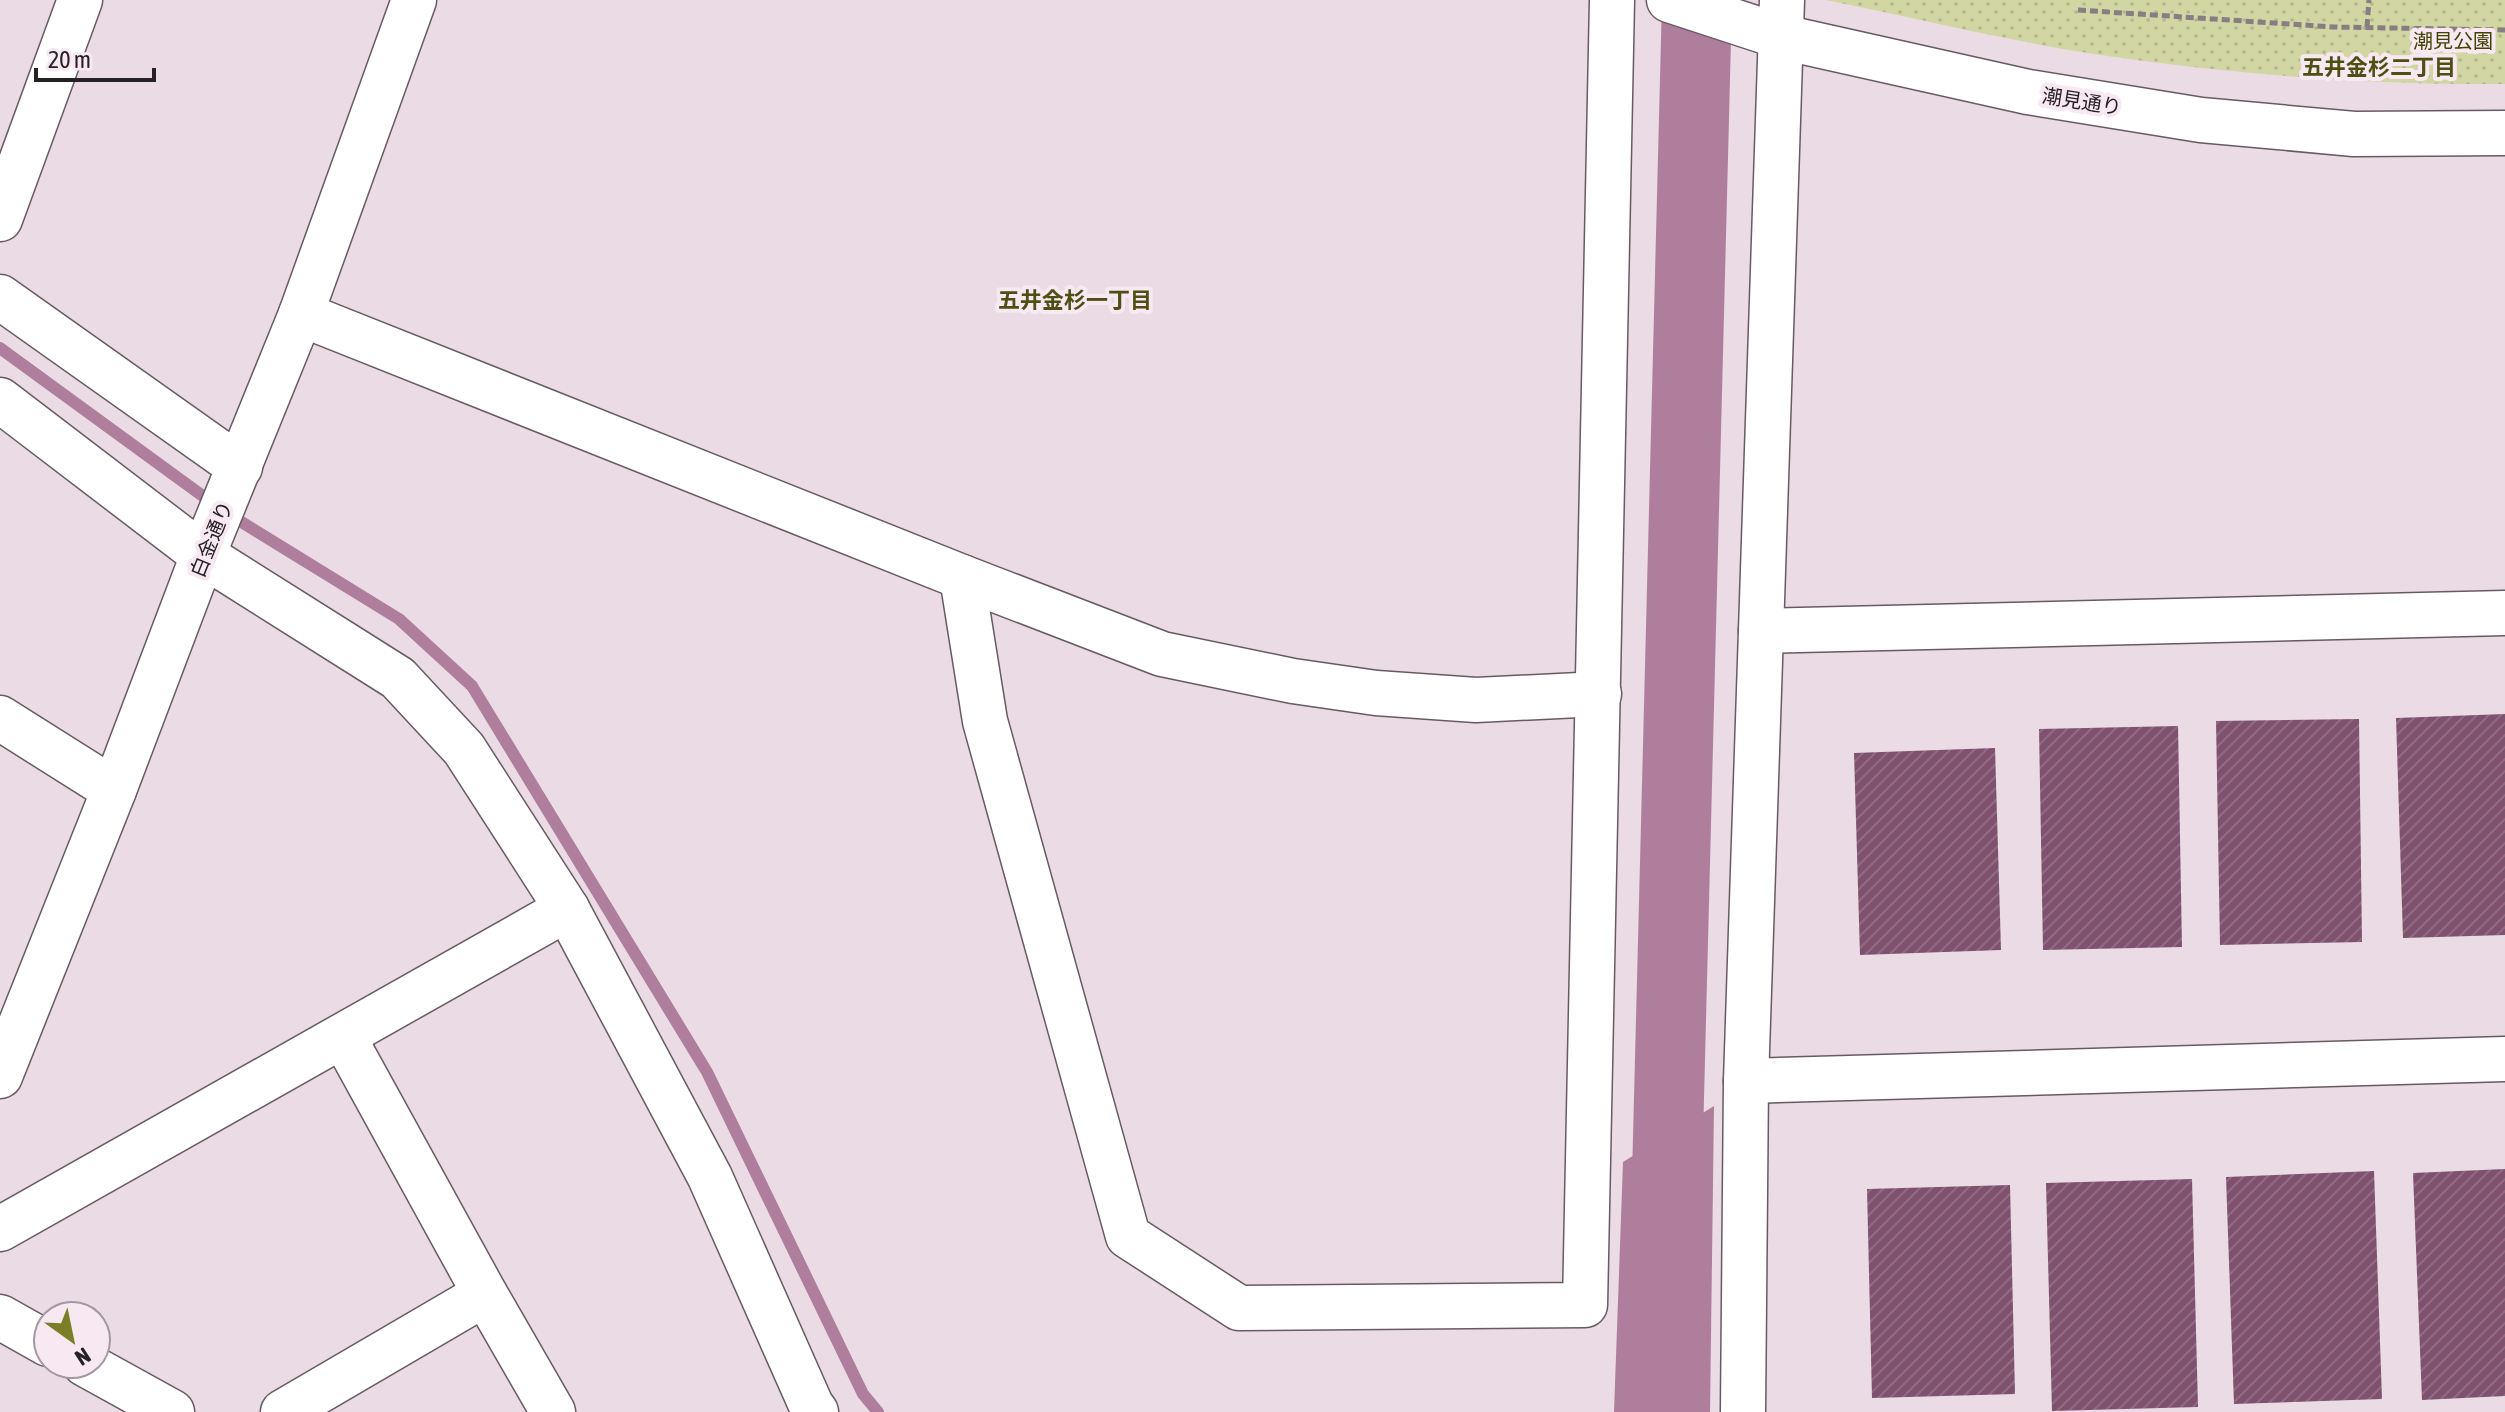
<svg xmlns="http://www.w3.org/2000/svg" width="2505" height="1412" font-family="'Asap Condensed','Noto Sans JP',sans-serif">
<style>
.grass{fill:url(#grass-dots)}
.water{fill:#af7e9c}
.lines{fill:none;stroke-linecap:round;stroke-linejoin:round}
.stream{stroke:#af7e9c;stroke-width:12}
.river{stroke:#af7e9c;stroke-width:70}
.building{fill:url(#building-hatch)}
.minor-casing{stroke:#675b62;stroke-width:47}
.path{stroke:#877d83;stroke-width:5;stroke-dasharray:8 4;stroke-linecap:butt}
.minor{stroke:#fff;stroke-width:44}
.labels{text-anchor:middle;dominant-baseline:central;stroke-width:8;stroke-linejoin:round;paint-order:stroke}
.park-label{font-size:20px;fill:#424300;stroke:#f7e8f1}
.street-label{font-size:20px;fill:#262124;stroke:#f7e8f1}
.neighbourhood-label{font-size:22px;font-weight:bold;fill:#4d4f13;stroke:#f7e8f1}
</style>
<defs>
<pattern id="grass-dots" width="8" height="8" patternUnits="userSpaceOnUse" patternTransform="scale(2)"><rect width="8" height="8" fill="#d2d6a3"/><path d="M2 2h.1M6 6h.1" fill="none" stroke="#b4b78c" stroke-width="1.8" stroke-linecap="round"/></pattern>
<pattern id="building-hatch" width="6" height="6" patternUnits="userSpaceOnUse" patternTransform="scale(2)"><rect width="6" height="6" fill="#7f516e"/><path d="M-1 1l2-2M0 6l6-6M5 7l2-2" fill="none" stroke="#8f6c82"/></pattern>
</defs>
<rect width="100%" height="100%" fill="#eadbe4"/>
<path class="grass" d="M1826,0H2505V84C2369,85 2228,74 2094,54C2004,40 1915,18 1826,0Z"/>
<path class="water" d="M1714,1106L1710,1412H1614L1623,1162Z"/>
<g class="lines">
<path class="stream" d="M0,348L222,510L399,619L472,686L707,1072L863,1394L878,1412"/>
<path class="river" d="M1661,1412L1697,0"/>
</g>
<g class="building">
<path d="M2505,714V935L2403,938L2396,718Z"/>
<path d="M2359,719L2362,942L2220,945L2216,721Z"/>
<path d="M2178,726L2182,947L2043,950L2039,729Z"/>
<path d="M1995,748L2001,950L1860,955L1854,753Z"/>
<path d="M2505,1169V1396L2422,1400L2413,1173Z"/>
<path d="M2374,1171L2382,1399L2234,1404L2226,1177Z"/>
<path d="M2192,1179L2198,1407L2052,1411L2046,1183Z"/>
<path d="M2010,1185L2015,1394L1872,1398L1867,1189Z"/>
</g>
<g class="lines">
<g class="minor-casing">
<g id="minor">
<path d="M1669,0L1782,37L2028,92L2201,120L2354,134L2505,133"/>
<path d="M0,219L80,0"/>
<path d="M0,297L240,467"/>
<path d="M301,314L962,577L1162,654L1293,681L1376,693L1476,700L1599,694"/>
<path d="M0,400L203,555L398,678L464,749L567,909L710,1177L811,1405L816,1412"/>
<path d="M962,577L985,721L1128,1236L1239,1308L1585,1305L1612,0"/>
<path d="M1761,631L2505,613"/>
<path d="M0,718L114,790"/>
<path d="M343,1036L485,1294L553,1412"/>
<path d="M0,1076L114,790L203,555L301,314L414,0"/>
<path d="M1746,1081L2505,1059"/>
<path d="M0,1229L567,909"/>
<path d="M0,1317L48,1344"/>
<path d="M85,1364L172,1412"/>
<path d="M283,1412L485,1294"/>
<path d="M1743,1412L1746,1081L1782,0"/>
</g>
</g>
<g class="path">
<path d="M2078,10L2334,27L2505,30"/>
<path d="M2367,27L2369,0"/>
</g>
<use href="#minor" class="minor"/>
</g>
<g class="labels">
<g class="park-label">
<text x="2453" y="40">潮見公園</text>
</g>
<g class="street-label">
<text transform="translate(2082 101) rotate(9)">潮見通り</text>
<text transform="translate(211 539) rotate(-68)">白金通り</text>
</g>
<g class="neighbourhood-label">
<text x="2379" y="67">五井金杉二丁目</text>
<text x="1075" y="300">五井金杉一丁目</text>
</g>
</g>
<g transform="translate(72 1340) rotate(147)"><circle r="38" fill="#f7e8f1" stroke="#a3989f" stroke-width="2"/>
<path d="M0-6L14 30L0 20L-14 30Z" fill="#7a7e27"/>
<text y="-12" font-size="22" font-weight="bold" text-anchor="middle" fill="#262124">N</text>
</g>
<path d="M36 68v12h118v-12" fill="none" stroke="#262124" stroke-width="4"/>
<text x="48" y="68" font-size="24" fill="#262124" stroke="#f7e8f1" stroke-width="6" paint-order="stroke">20 m</text>
</svg>
